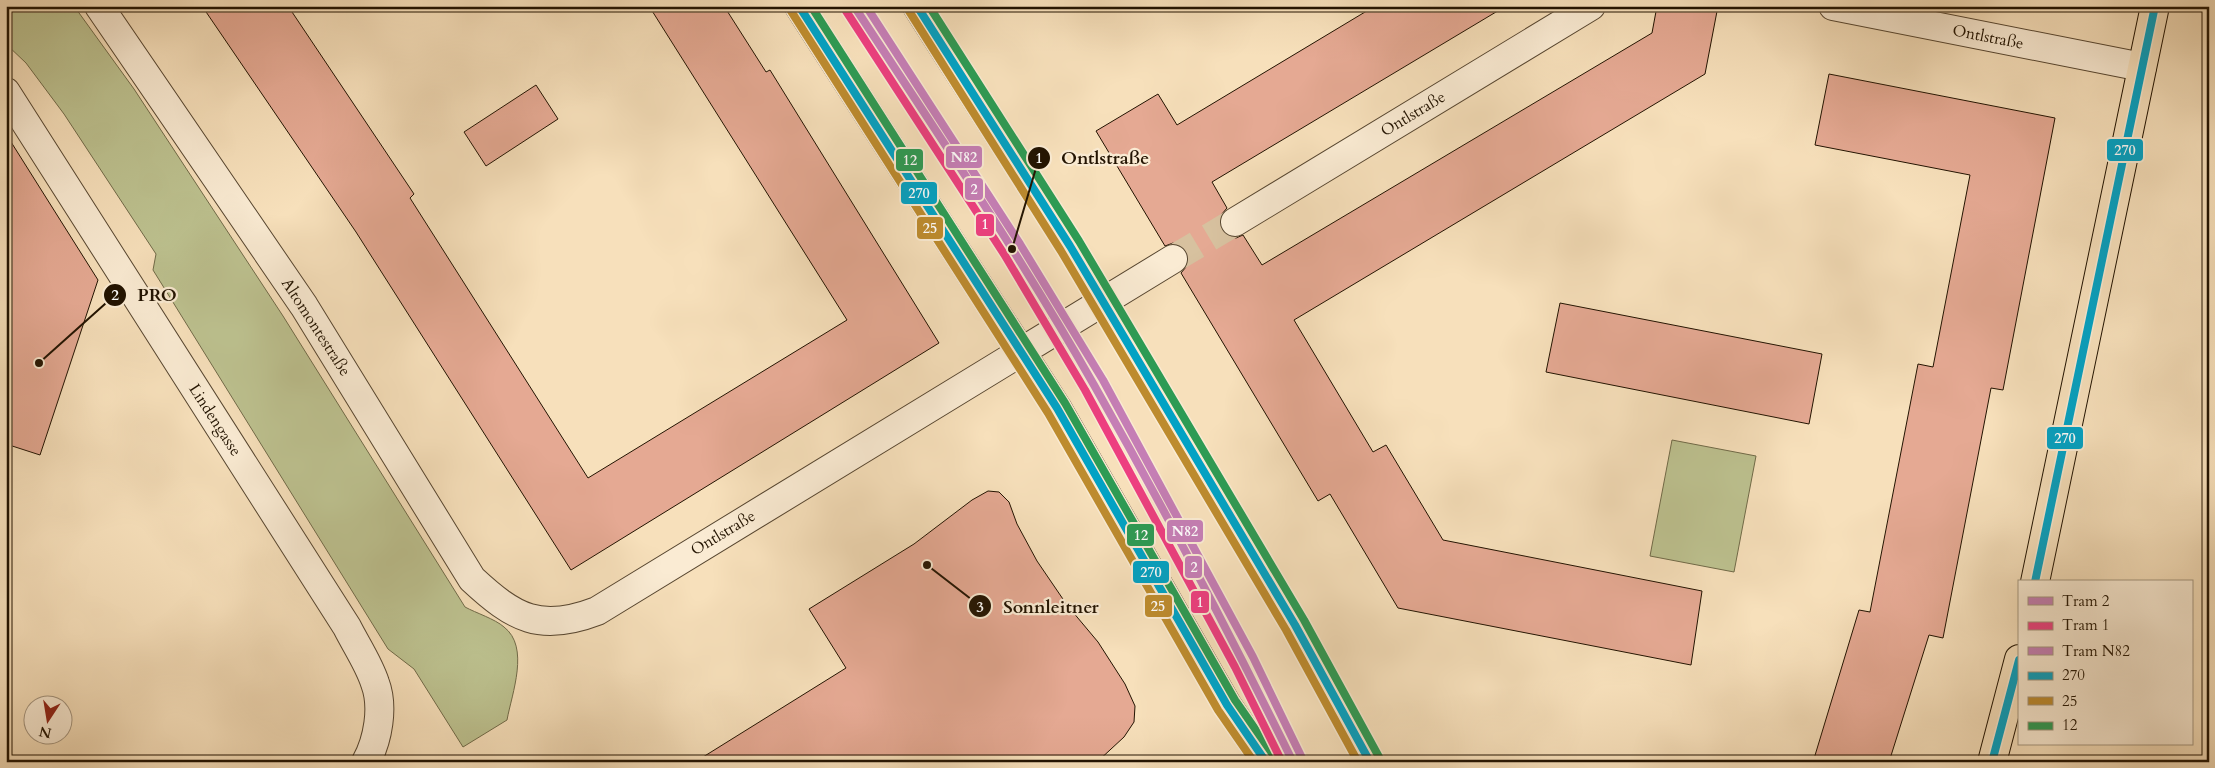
<svg xmlns="http://www.w3.org/2000/svg" width="2215" height="768" font-family="Cardo,serif">
<style>
.green{fill:#bdc290;stroke:#706a48}
.building{fill:#e5a993;stroke:#221301}
.lines{fill:none;stroke-linecap:round;stroke-linejoin:round}
.minor-tunnel{stroke:#d7c19f;stroke-width:28;stroke-dasharray:28 14;stroke-linecap:butt}
.minor-casing{stroke:#574630;stroke-width:30}
.major-casing{stroke:#221301;stroke-width:30}
.minor{stroke:#faebd3;stroke-width:28}
.major{stroke:#f7e0bb;stroke-width:28}
.bus-1-casing{stroke:#faebd3;stroke-width:11}
.bus-2-casing{stroke:#faebd3;stroke-width:11}
.bus-3-casing{stroke:#faebd3;stroke-width:11}
.bus-1{stroke:#02a2c4;stroke-width:8}
.bus-2{stroke:#bd8b2e;stroke-width:8}
.bus-3{stroke:#2d9b54;stroke-width:8}
.tram-1-casing{stroke:#faebd3;stroke-width:11}
.tram-2-casing{stroke:#faebd3;stroke-width:11}
.tram-3-casing{stroke:#faebd3;stroke-width:11}
.tram-1{stroke:#c57eb5;stroke-width:8}
.tram-2{stroke:#ed3f80;stroke-width:8}
.tram-3{stroke:#c57eb5;stroke-width:8}
.labels{text-anchor:middle;dominant-baseline:central;stroke-width:4.5;stroke-linejoin:round;paint-order:stroke}
.street-label{font-size:16px;fill:#221301;stroke:#faebd3}
.leader{fill:none;stroke:#221301;stroke-width:2}
.callout-dot{fill:#221301;stroke:#faebd3;stroke-width:2}
.mark-label{font-size:15px;text-anchor:middle;font-weight:bold;fill:#fff}
.callout-label{font-size:18px;text-anchor:middle;font-weight:bold;fill:#221301;stroke:#faebd3;stroke-width:4.5;stroke-linejoin:round;paint-order:stroke}
.line-badge{stroke:#faebd3;stroke-width:2}
.badge-label{font-size:14px;text-anchor:middle;font-weight:bold;fill:#fff}
</style>
<rect width="100%" height="100%" fill="#f7e0bb"/>
<filter id="stains"><feTurbulence type="fractalNoise" baseFrequency=".004" numOctaves="4"/><feColorMatrix values="0 0 0 0 .2 0 0 0 0 .09 0 0 0 0 .02 0 0 0 .5 -.17"/></filter>
<radialGradient id="worn" r=".72"><stop offset=".6" stop-color="#630" stop-opacity="0"/><stop offset="1" stop-color="#630" stop-opacity=".3"/></radialGradient>
<g class="green">
<path d="M6,6H74L134,89L283,316L465,607C476,613 495,619 504,627C530,647 512,693 507,720L463,747L414,669L388,649L153,270L156,254L64,114L26,63L6,44Z"/>
<path d="M1672,440L1756,456L1734,572L1650,556Z"/>
</g>
<g class="building">
<path d="M202,6H288L414,194L410,198L588,478L847,320L649,6H724L766,72L770,70L939,343L571,570L356,232Z"/>
<path d="M1375,6H1506L1212,182L1227,208L1221,215L1219,223L1221,230L1228,236L1236,238L1243,235L1262,265L1652,33L1657,6H1718L1705,74L1294,320L1373,452L1386,445L1443,540L1702,591L1691,665L1398,608L1330,494L1318,501L1181,273L1186,267L1189,259L1186,250L1181,246L1173,243L1165,246L1096,131L1158,94L1177,125Z"/>
<path d="M1829,74L2055,118L2003,390L1991,388L1943,638L1929,635L1889,762H1813L1859,610L1870,612L1918,364L1933,367L1970,175L1815,145Z"/>
<path d="M536,85L558,119L486,166L464,132Z"/>
<path d="M6,134L98,280L40,455L6,444Z"/>
<path d="M1560,303L1822,354L1809,424L1546,372Z"/>
<path d="M988,491L999,492L1009,502L1017,524L1037,561L1067,605L1098,642L1125,684L1135,706L1134,722L1124,737L1097,762H695L846,668L809,609L914,544L972,500Z"/>
</g>
<g class="lines">
<path class="minor-tunnel" d="M1173,259L1235,222"/>
<g class="minor-casing">
<g id="minor">
<path d="M99,6L304,306L472,579C514,618 540,633 597,611L1173,259"/>
<path d="M1833,6L2142,67"/>
<path d="M6,92L347,627C356,645 369,664 375,683C384,707 378,740 366,762"/>
<path d="M1235,222L1591,6"/>
</g>
</g>
<g class="major-casing">
<g id="major">
<path d="M799,6L1057,408L1227,705L1266,762"/>
<path d="M917,6L1070,246L1295,625L1370,762"/>
<path d="M2035,582L2155,6"/>
<path d="M1992,762L2019,659"/>
</g>
</g>
<use href="#minor" class="minor"/>
<use href="#major" class="major"/>
<g class="bus-1-casing">
<g id="bus-1">
<path d="M799,6L1057,408L1227,705L1266,762"/>
<path d="M917,6L1070,246L1295,625L1370,762"/>
<path d="M2035,582L2155,6"/>
<path d="M1992,762L2019,660"/>
</g>
</g>
<g class="bus-2-casing">
<g id="bus-2">
<path d="M791,11L1048,413L1218,710L1254,762"/>
<path d="M909,11L1061,251L1286,630L1358,762"/>
</g>
</g>
<g class="bus-3-casing">
<g id="bus-3">
<path d="M811,6L1065,403L1235,700L1274,756"/>
<path d="M929,6L1079,241L1304,620L1379,757"/>
</g>
</g>
<use href="#bus-1" class="bus-1"/>
<use href="#bus-2" class="bus-2"/>
<use href="#bus-3" class="bus-3"/>
<g class="tram-1-casing">
<path id="tram-1" d="M854,6C936,131 1020,255 1094,385C1164,508 1230,634 1293,762"/>
</g>
<g class="tram-2-casing">
<path id="tram-2" d="M846,11L1004,254L1085,390L1235,667L1282,762"/>
</g>
<g class="tram-3-casing">
<path id="tram-3" d="M866,6L1020,244L1103,380L1253,657L1302,758"/>
</g>
<use href="#tram-1" class="tram-1"/>
<use href="#tram-2" class="tram-2"/>
<use href="#tram-3" class="tram-3"/>
</g>
<g class="labels">
<g class="street-label">
<text transform="translate(1988 37) rotate(11)">Ontlstraße</text>
<text transform="translate(1413 114) rotate(-31)">Ontlstraße</text>
<text transform="translate(316 327) rotate(57)">Altomontestraße</text>
<text transform="translate(215 420) rotate(57)">Lindengasse</text>
<text transform="translate(723 533) rotate(-31)">Ontlstraße</text>
</g>
</g>
<path class="leader" d="M1012 249L1039 158M39 363L115 295M927 565L980 606"/>
<g class="callout-dot">
<circle cx="1012" cy="249" r="5"/>
<circle cx="39" cy="363" r="5"/>
<circle cx="927" cy="565" r="5"/>
<circle cx="1039" cy="158" r="12"/>
<circle cx="115" cy="295" r="12"/>
<circle cx="980" cy="606" r="12"/>
</g>
<g class="mark-label">
<text x="1039" y="163">1</text>
<text x="115" y="300">2</text>
<text x="980" y="612">3</text>
</g>
<g class="callout-label">
<text x="1105" y="164">Ontlstraße</text>
<text x="157" y="301">PRO</text>
<text x="1051" y="613">Sonnleitner</text>
</g>
<g class="line-badge">
<rect x="2106" y="138" width="38" height="24" rx="5" fill="#02a2c4"/>
<rect x="945" y="145" width="38" height="24" rx="5" fill="#c57eb5"/>
<rect x="895" y="148" width="29" height="24" rx="5" fill="#2d9b54"/>
<rect x="964" y="177" width="20" height="24" rx="5" fill="#c57eb5"/>
<rect x="900" y="181" width="38" height="24" rx="5" fill="#02a2c4"/>
<rect x="975" y="213" width="20" height="24" rx="5" fill="#ed3f80"/>
<rect x="916" y="216" width="28" height="24" rx="5" fill="#bd8b2e"/>
<rect x="2046" y="426" width="38" height="24" rx="5" fill="#02a2c4"/>
<rect x="1166" y="519" width="38" height="24" rx="5" fill="#c57eb5"/>
<rect x="1126" y="523" width="29" height="24" rx="5" fill="#2d9b54"/>
<rect x="1184" y="555" width="19" height="24" rx="5" fill="#c57eb5"/>
<rect x="1132" y="560" width="38" height="24" rx="5" fill="#02a2c4"/>
<rect x="1190" y="590" width="20" height="24" rx="5" fill="#ed3f80"/>
<rect x="1144" y="594" width="29" height="24" rx="5" fill="#bd8b2e"/>
</g>
<g class="badge-label">
<text x="2125" y="155">270</text>
<text x="964" y="162">N82</text>
<text x="910" y="165">12</text>
<text x="974" y="194">2</text>
<text x="919" y="198">270</text>
<text x="985" y="229">1</text>
<text x="930" y="233">25</text>
<text x="2065" y="443">270</text>
<text x="1185" y="536">N82</text>
<text x="1141" y="540">12</text>
<text x="1194" y="572">2</text>
<text x="1151" y="577">270</text>
<text x="1200" y="607">1</text>
<text x="1158" y="611">25</text>
</g>
<rect width="2215" height="768" fill="none" stroke="#f7e0bb" stroke-width="25"/>
<rect x="8" y="8" width="2200" height="753" fill="none" stroke="#221301" stroke-width="2.5"/>
<rect x="12" y="12" width="2190" height="743" fill="none" stroke="#221301"/>
<rect x="2018" y="580" width="175" height="165" fill="#faebd3" stroke="#a4957f"/>
<rect x="2028" y="597" width="25" height="8" fill="#c57eb5" stroke="#a4957f"/>
<text x="2062" y="606" font-size="15" fill="#221301">Tram 2</text>
<rect x="2028" y="622" width="25" height="8" fill="#ed3f80" stroke="#a4957f"/>
<text x="2062" y="630" font-size="15" fill="#221301">Tram 1</text>
<rect x="2028" y="647" width="25" height="8" fill="#c57eb5" stroke="#a4957f"/>
<text x="2062" y="656" font-size="15" fill="#221301">Tram N82</text>
<rect x="2028" y="672" width="25" height="8" fill="#02a2c4" stroke="#a4957f"/>
<text x="2062" y="680" font-size="15" fill="#221301">270</text>
<rect x="2028" y="697" width="25" height="8" fill="#bd8b2e" stroke="#a4957f"/>
<text x="2062" y="706" font-size="15" fill="#221301">25</text>
<rect x="2028" y="722" width="25" height="8" fill="#2d9b54" stroke="#a4957f"/>
<text x="2062" y="730" font-size="15" fill="#221301">12</text>
<g transform="translate(48 720) rotate(192)"><circle r="24" fill="#faebd3" stroke="#a4957f"/>
<path d="M0-4L9 19L0 12L-9 19Z" fill="#8f2418"/>
<text y="-8" font-size="14" font-weight="bold" text-anchor="middle" fill="#221301">N</text>
</g>
<rect width="100%" height="100%" filter="url(#stains)"/>
<rect width="100%" height="100%" fill="url(#worn)"/>
</svg>
